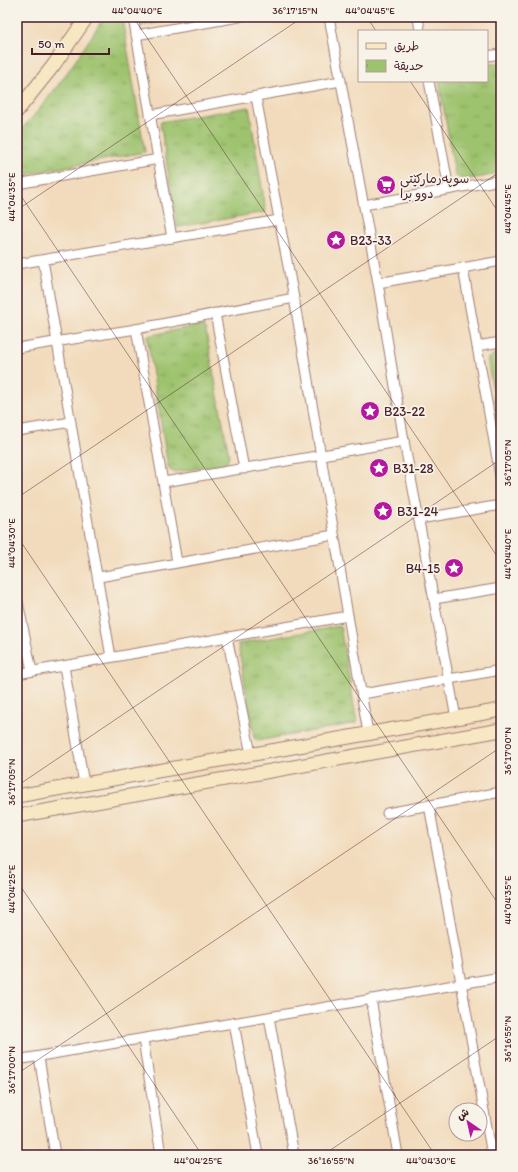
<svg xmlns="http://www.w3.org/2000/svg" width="518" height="1172" font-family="Itim,'Playpen Sans Arabic',sans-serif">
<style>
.park{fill:url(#park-tufts);stroke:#74714c}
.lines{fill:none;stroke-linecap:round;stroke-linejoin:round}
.street-casing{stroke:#9e7d74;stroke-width:11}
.secondary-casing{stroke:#9e7d74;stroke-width:15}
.street{stroke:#fff;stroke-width:9}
.secondary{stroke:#f7e8c3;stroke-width:13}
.ticks{fill:none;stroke:#4a1f2b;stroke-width:1;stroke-opacity:0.45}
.labels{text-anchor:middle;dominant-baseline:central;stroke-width:3.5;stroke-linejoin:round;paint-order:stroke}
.poi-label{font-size:13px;fill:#4a1f2b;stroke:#f7f3e8;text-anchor:start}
.neatline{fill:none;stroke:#4a1f2b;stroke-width:1.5}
.ticks-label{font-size:10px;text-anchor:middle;fill:#4a1f2b}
</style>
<defs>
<pattern id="park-tufts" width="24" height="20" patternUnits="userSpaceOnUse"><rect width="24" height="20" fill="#9ec36e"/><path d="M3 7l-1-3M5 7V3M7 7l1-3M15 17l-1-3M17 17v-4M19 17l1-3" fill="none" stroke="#839e5b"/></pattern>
</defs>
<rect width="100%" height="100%" fill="#f7f3e8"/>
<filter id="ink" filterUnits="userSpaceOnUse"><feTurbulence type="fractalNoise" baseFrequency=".025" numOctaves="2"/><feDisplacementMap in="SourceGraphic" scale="8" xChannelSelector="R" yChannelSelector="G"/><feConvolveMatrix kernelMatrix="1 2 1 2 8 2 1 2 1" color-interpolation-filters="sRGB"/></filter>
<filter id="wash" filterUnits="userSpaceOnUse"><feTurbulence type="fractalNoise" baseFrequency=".012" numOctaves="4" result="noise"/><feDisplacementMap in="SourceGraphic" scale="16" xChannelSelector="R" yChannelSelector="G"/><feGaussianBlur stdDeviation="0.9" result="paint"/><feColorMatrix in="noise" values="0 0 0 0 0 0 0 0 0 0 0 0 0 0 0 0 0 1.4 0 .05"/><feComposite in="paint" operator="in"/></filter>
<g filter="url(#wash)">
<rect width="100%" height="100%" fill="#f2dbbc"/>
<g class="park">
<path d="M104,17H122L145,152L17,176V134C51,99 78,58 104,17Z"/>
<path d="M139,17H186L141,26Z"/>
<path d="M501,62V172C490,175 463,184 455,175L439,81H487V65Z"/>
<path d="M249,107L266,212L177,227L160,122Z"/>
<path d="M196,326H203L206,332L229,456L227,462L222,465L174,472L171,471L168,467L147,337L151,335Z"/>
<path d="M501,353V438L488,363V358L493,355Z"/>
<path d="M340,626L357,723L257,741L254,738L238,644Z"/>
</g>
</g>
<g filter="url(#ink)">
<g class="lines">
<g class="street-casing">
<g id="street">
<path d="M133,17L172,238"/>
<path d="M329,17L378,283L404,441L456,718"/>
<path d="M418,17L420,31"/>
<path d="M136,35L239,17"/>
<path d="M487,56L501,54"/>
<path d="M429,81L449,189"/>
<path d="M256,97L294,298L368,733"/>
<path d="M150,115L341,81"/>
<path d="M17,184L159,159"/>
<path d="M364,205L501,180"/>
<path d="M43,260L111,657"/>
<path d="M17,264L279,220"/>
<path d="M463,268L501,481"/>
<path d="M378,283L501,261"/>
<path d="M215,313L244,469"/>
<path d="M136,329L177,562"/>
<path d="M477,346L501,342"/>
<path d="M17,348L136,329L294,298"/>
<path d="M17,431L71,422"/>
<path d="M164,482L404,441"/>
<path d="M419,519L501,505"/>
<path d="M99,577L334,535"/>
<path d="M17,597L32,671"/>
<path d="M434,599L501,588"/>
<path d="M227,637L251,754"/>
<path d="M64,666L84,784"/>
<path d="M17,674L348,616"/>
<path d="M362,694L501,670"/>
<path d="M429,805L492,1155"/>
<path d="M387,813L501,792"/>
<path d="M371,999L398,1155"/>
<path d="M269,1017L294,1155"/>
<path d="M234,1023L258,1155"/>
<path d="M143,1039L161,1155"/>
<path d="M39,1057L55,1155"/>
<path d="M17,1060L501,977"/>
</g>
</g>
<g class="secondary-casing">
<g id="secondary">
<path d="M17,111L53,66L87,17"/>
<path d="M17,796L501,710"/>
<path d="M17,816L501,730"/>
</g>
</g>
<use href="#street" class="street"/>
<use href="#secondary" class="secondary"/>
</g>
</g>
<path class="ticks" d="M133,17L501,562M367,17L376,31M410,81L501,216M17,190L501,908M17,210L303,17M17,498L501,171M17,536L435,1155M17,786L501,459M17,881L202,1155M17,1074L501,747M323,1155L501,1035"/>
<defs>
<g id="supermarket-disc" transform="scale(1)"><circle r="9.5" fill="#b5179e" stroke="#f7f3e8"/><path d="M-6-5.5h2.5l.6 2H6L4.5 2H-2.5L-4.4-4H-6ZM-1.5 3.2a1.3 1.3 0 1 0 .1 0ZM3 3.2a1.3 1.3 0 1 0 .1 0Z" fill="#fff"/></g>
<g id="sight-disc" transform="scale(1)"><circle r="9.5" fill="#b5179e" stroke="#f7f3e8"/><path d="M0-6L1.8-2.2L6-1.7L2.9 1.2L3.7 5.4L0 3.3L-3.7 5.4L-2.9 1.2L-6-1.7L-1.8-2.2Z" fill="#fff"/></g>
</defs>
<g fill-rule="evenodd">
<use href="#supermarket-disc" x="386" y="185"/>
<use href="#sight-disc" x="336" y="240"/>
<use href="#sight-disc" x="370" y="411"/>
<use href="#sight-disc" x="379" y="468"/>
<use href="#sight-disc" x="383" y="511"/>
<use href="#sight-disc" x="454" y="568"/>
</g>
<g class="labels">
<g class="poi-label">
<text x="400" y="178">سوپەرمارکێتی<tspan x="400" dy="15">دوو برا</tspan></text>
<text x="350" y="240">B23-33</text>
<text x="384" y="411">B23-22</text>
<text x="393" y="468">B31-28</text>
<text x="397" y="511">B31-24</text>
<text x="440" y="568" text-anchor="end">B4-15</text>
</g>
</g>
<rect width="518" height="1172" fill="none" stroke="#f7f3e8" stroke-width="44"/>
<rect x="358" y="30" width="130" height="52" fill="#f7f3e8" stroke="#b29e9c"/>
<rect x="366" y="43" width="20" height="6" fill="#f7e8c3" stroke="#b29e9c"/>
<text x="394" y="50" font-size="12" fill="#4a1f2b">طريق</text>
<rect x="366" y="60" width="20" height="12" fill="url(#park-tufts)" stroke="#b29e9c"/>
<text x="394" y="70" font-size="12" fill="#4a1f2b">حديقة</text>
<g transform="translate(468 1122) rotate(326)"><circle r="19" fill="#f7f3e8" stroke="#b29e9c"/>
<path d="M0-3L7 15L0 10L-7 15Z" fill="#b5179e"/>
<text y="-6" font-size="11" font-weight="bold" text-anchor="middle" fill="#4a1f2b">ش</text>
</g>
<path d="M32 48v6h77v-6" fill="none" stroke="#4a1f2b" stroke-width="2"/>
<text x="38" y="48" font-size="12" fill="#4a1f2b" stroke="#f7f3e8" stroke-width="3" paint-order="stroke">50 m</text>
<rect x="22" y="22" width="474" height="1128" class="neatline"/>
<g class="ticks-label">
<text x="137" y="14">44°04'40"E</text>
<text x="295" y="14">36°17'15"N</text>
<text x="370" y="14">44°04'45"E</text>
<text transform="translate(11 197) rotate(-90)" y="4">44°04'35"E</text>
<text transform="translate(507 209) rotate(-90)" y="4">44°04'45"E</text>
<text transform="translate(507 463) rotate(-90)" y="4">36°17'05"N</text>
<text transform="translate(11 543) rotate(-90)" y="4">44°04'30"E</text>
<text transform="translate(507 554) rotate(-90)" y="4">44°04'40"E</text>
<text transform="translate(507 751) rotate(-90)" y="4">36°17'00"N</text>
<text transform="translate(11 782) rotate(-90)" y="4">36°17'05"N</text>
<text transform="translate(11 889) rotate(-90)" y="4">44°04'25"E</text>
<text transform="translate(507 900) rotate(-90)" y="4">44°04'35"E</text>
<text transform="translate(507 1039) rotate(-90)" y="4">36°16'55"N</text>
<text transform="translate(11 1070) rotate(-90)" y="4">36°17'00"N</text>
<text x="198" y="1164">44°04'25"E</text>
<text x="331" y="1164">36°16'55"N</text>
<text x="431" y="1164">44°04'30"E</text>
</g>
</svg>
